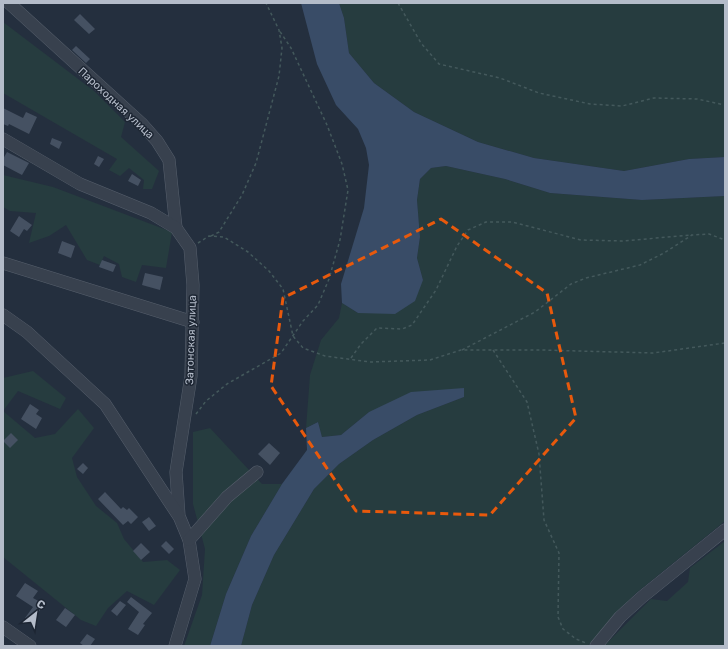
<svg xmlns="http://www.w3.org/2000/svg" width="728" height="649" font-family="Rubik,sans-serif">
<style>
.green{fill:#263c3f}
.water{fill:#394c67}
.building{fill:#455162}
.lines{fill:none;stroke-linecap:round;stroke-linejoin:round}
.minor-casing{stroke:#565f6c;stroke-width:13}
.path{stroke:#44595c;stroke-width:1.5;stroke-dasharray:3 3;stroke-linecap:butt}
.minor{stroke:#38414e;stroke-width:12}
.marked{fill:none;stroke:#e8590c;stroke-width:3;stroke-dasharray:8 5;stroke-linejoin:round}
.labels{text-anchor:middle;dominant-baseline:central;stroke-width:3;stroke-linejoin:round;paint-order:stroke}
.street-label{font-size:11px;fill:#b4bcc9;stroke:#1d2633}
</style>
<rect width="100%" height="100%" fill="#242f3e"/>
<g class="green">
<path d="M339,3H725V157L689,159L624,171L534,158L478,142L414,112L374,83L349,53L344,18Z"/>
<path d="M3,22L94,91L125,122L121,137L159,171L152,189H143L144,180L129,168L120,176L109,170L117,159L3,93Z"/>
<path d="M446,166L505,179L550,193L642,200L725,196V521L635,594L588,646H241L252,605L274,555L314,489L339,464L373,440L417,415L464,397L369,412L341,435L322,437L318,422L306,428L310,375L321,340L339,318L342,303L358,313L423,280L417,258L420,237L417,200L420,179L431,168Z"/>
<path d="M3,175L53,187L172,232L166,268L142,265L136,282L122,277L119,264L104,256L100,265L87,260L66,225L49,236L29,243L36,213L10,211L3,207Z"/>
<path d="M33,371L66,398L60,409L18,391L3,411L35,438L55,434L78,409L94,428L72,458L77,477L96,506L117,523L124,539L143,562L167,560L180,570L154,605L127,591L108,608L96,626L81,620L3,557V378Z"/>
<path d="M210,428L262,484H282L251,536L226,594L210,646H184L202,595L205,549L193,504V432Z"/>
<path d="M725,541V646H604L651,599L667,601L688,582L690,568Z"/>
</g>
<g class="water">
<path d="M301,3H339L344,18L349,53L374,83L414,112L478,142L534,158L624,171L689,159L725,157V196L642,200L550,193L505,179L446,166L431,168L420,179L417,200L420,237L417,258L423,280L415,301L395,314L358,313L342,303L341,284L364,208L369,165L366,148L358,129L336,105L317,64Z"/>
<path d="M464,388V397L417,415L373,440L339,464L314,489L274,555L252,605L241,646H210L226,594L251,536L282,484L307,450L306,428L318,422L322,437L341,435L369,412L411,392Z"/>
</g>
<g class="building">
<path d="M80,14L95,29L89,34L74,20Z"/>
<path d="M76,46L90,59L86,63L72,50Z"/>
<path d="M3,108L23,118L26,112L37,117L29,134L9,124L8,126L3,124Z"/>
<path d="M52,138L62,142L59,149L50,144Z"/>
<path d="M7,152L29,163L22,175L3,165V159Z"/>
<path d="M98,156L104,159L99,167L94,164Z"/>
<path d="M132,174L141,180L138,186L128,181Z"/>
<path d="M19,216L32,225L27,231L24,229L19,237L10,231Z"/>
<path d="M62,241L75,246L71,258L58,253Z"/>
<path d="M102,260L116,265L113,272L99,267Z"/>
<path d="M145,273L163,277L160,290L142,285Z"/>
<path d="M30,404L39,410L36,414L42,418L36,429L21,419Z"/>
<path d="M11,433L18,440L10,448L3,441Z"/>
<path d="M269,443L280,453L270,465L258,454Z"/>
<path d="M83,463L88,468L83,474L77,469Z"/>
<path d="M105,492L121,509L123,507L127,510L129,508L138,517L131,524L128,521L123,525L98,499Z"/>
<path d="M149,517L156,526L149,531L142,522Z"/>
<path d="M166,541L174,549L169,554L161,546Z"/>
<path d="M141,543L150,552L141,560L133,551Z"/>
<path d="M25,583L38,591L33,598L44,604L32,622L25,618L33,607L16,596Z"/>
<path d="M131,597L152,613L143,624L145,625L138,635L128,629L139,612L127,602Z"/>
<path d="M120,601L126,605L117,616L111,611Z"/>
<path d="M65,608L75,615L66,627L56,620Z"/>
<path d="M87,634L95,639L90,646H84L80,643Z"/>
</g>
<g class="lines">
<g class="minor-casing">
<g id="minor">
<path d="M9,3L142,124L157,141L169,160L176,228"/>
<path d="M3,139L80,184L151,213L176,228L190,248L193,285L191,376L176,472L179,516L189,540L195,579L175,646"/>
<path d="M3,263L193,322"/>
<path d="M3,315L27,332L105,404L178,515"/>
<path d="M189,540L227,497L257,472"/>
<path d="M3,627L30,646"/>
<path d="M596,646L620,617L642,597L725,530"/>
</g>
</g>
<g class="path">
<path d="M398,3L421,43L439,64L500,78L539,93L590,104L622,106L654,98L697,99L725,105"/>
<path d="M211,236L219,232L242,195L256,163L279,76L282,48L279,30L266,3"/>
<path d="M198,243L209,236L224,237L248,252L269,271L283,289L293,336L303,348L325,356L370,362L430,360L461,350H542L653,353L725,343"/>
<path d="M462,350L535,312L571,284L586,278L640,265L664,253L692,235L709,234L725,240"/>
<path d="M493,350L527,402L539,454L544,520L559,553L558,617L563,629L576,639L586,643"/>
<path d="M351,358L361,344L377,328L402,329L412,325L436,290L457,246L468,230L486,222H512L581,240L622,241L692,235"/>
<path d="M196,414L206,401L227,384L281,353L303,321L318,305L329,279L340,240L348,190L342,164L327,125L291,48L279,30"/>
</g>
<use href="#minor" class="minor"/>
</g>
<path class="marked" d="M441,219L547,293L576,418L490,515L356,511L271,386L283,298Z"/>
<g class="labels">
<g class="street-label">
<text transform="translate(116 103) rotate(43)">Пароходная улица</text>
<text transform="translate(191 340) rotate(-88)">Затонская улица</text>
</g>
</g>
<rect width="728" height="649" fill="none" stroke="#b4bcc9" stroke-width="8"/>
<g transform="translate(36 613) rotate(30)" stroke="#1d2633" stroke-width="3" paint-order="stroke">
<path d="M0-3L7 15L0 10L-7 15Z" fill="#b4bcc9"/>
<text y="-6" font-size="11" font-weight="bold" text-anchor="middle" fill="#b4bcc9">С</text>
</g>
</svg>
